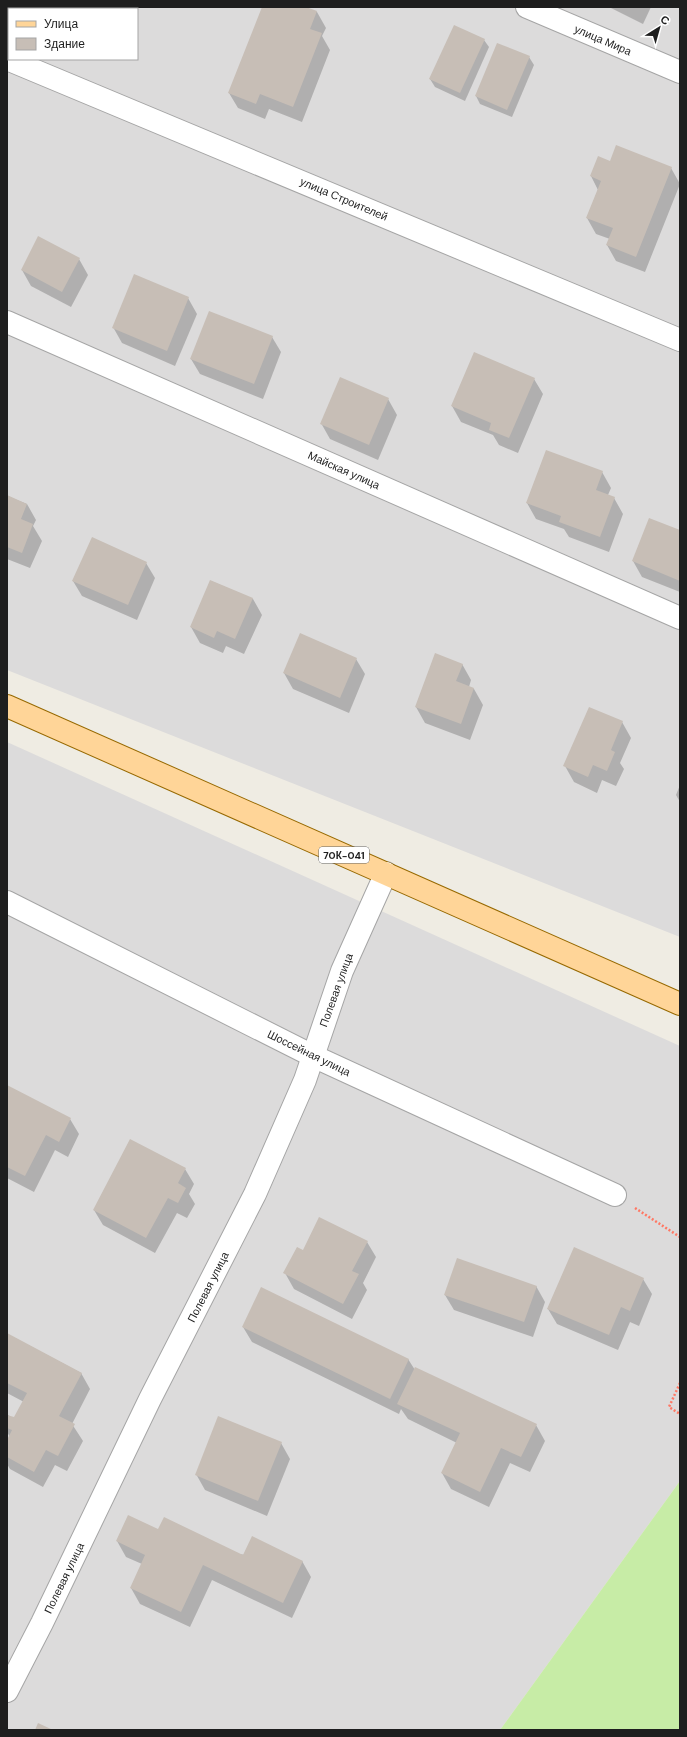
<svg xmlns="http://www.w3.org/2000/svg" width="687" height="1737" font-family="'DM Sans',sans-serif">
<style>
.residential{fill:#dcdbdb;fill-rule:evenodd}
.grass{fill:#c7eca6}
.shadow{fill:#0003}
.building{fill:#c7beb6}
.lines{fill:none;stroke-linecap:round;stroke-linejoin:round}
.street-casing{stroke:#a5a5a5;stroke-width:24}
.primary-casing{stroke:#976900;stroke-width:24}
.path{stroke:#ff7864;stroke-width:2.5;stroke-dasharray:2 2;stroke-linecap:butt}
.street{stroke:#fff;stroke-width:22}
.primary{stroke:#ffd598;stroke-width:22}
.labels{text-anchor:middle;dominant-baseline:central;stroke-width:4;stroke-linejoin:round;paint-order:stroke}
.shield{fill:#fff;stroke:#626262;stroke-width:1}
.shield-label{font-size:10px;font-weight:bold;fill:#1e1e1e}
.street-label{font-size:11px;fill:#1e1e1e;stroke:#fff}
</style>
<rect width="100%" height="100%" fill="#efece3"/>
<g class="residential">
<path d="M7,7H680V937L7,670ZM9,9H137V59H9Z"/>
<path d="M7,742L680,1046V1481L500,1730H7Z"/>
</g>
<path class="grass" d="M680,1481V1730H500Z"/>
<g class="shadow">
<path d="M263,7H303L317,12L326,28L322,36L330,50L302,122L269,109L265,119L238,108L229,93Z"/>
<path d="M609,7H651L643,24Z"/>
<path d="M484,40L489,47L465,101L435,87L430,79Z"/>
<path d="M529,57L534,65L512,117L480,104L476,96Z"/>
<path d="M611,163L671,168L680,184L645,272L616,261L607,245L610,239L596,234L587,218L598,190L591,176Z"/>
<path d="M79,259L88,275L71,307L31,286L22,270Z"/>
<path d="M188,298L197,314L175,366L122,343L113,327Z"/>
<path d="M272,337L281,352L263,399L200,374L191,359Z"/>
<path d="M534,379L543,394L518,453L499,445L493,435L461,422L452,406Z"/>
<path d="M388,399L397,415L378,460L330,439L321,423Z"/>
<path d="M602,472L611,488L608,495L614,498L623,514L609,552L569,537L564,529L536,519L527,503Z"/>
<path d="M7,496L27,504L36,520L33,526L42,541L30,568L7,559Z"/>
<path d="M680,531V592L642,577L633,561Z"/>
<path d="M146,563L155,578L137,620L82,596L73,581Z"/>
<path d="M211,581L253,599L262,615L244,654L226,646L223,653L200,643L191,627Z"/>
<path d="M301,635L356,659L365,674L349,713L293,689L284,673Z"/>
<path d="M462,664L471,680L469,687L474,689L483,705L470,740L425,723L416,707Z"/>
<path d="M622,722L631,738L620,763L624,769L616,786L602,780L597,793L574,782L565,766Z"/>
<path d="M680,785V802L676,795Z"/>
<path d="M7,1086L70,1119L79,1134L68,1157L55,1150L34,1192L7,1178Z"/>
<path d="M185,1169L194,1184L189,1194L195,1204L187,1218L177,1213L155,1253L103,1225L94,1210Z"/>
<path d="M367,1242L376,1257L363,1283L367,1290L352,1319L294,1289L285,1273L303,1251Z"/>
<path d="M643,1279L652,1294L639,1326L630,1322L618,1350L557,1324L548,1309Z"/>
<path d="M536,1286L545,1302L533,1337L454,1310L445,1295Z"/>
<path d="M243,1327L408,1359L415,1370L536,1425L545,1441L530,1472L510,1463L489,1507L451,1489L442,1473L457,1443L408,1419L401,1409L399,1414L252,1342Z"/>
<path d="M7,1334L81,1373L90,1389L72,1424L83,1441L67,1471L55,1465L43,1487L10,1469L7,1464V1442L10,1437L7,1432V1417L8,1415L14,1419L24,1402L7,1393Z"/>
<path d="M281,1443L290,1459L267,1516L205,1490L196,1474Z"/>
<path d="M117,1541L302,1561L311,1577L292,1618L212,1580L190,1627L140,1604L131,1588L142,1564L126,1557Z"/>
</g>
<g class="building">
<path d="M262,7H306L317,11L310,29L322,33L293,107L260,94L256,104L228,93Z"/>
<path d="M454,25L485,39L460,93L429,79Z"/>
<path d="M497,43L530,56L507,110L475,96Z"/>
<path d="M616,145L672,167L636,257L606,245L613,228L586,218L601,181L590,176L598,156L610,161Z"/>
<path d="M38,236L80,258L62,292L21,270Z"/>
<path d="M134,274L189,297L167,351L112,328Z"/>
<path d="M209,311L273,336L254,384L190,359Z"/>
<path d="M474,352L535,378L509,438L489,430L491,423L451,406Z"/>
<path d="M340,377L389,398L369,445L320,424Z"/>
<path d="M546,450L603,471L596,490L615,497L600,537L559,522L561,516L526,503Z"/>
<path d="M7,495L27,504L21,519L33,524L22,553L7,547Z"/>
<path d="M649,518L680,530V581L632,561Z"/>
<path d="M92,537L147,562L128,605L72,581Z"/>
<path d="M210,580L253,598L235,639L217,631L214,638L190,627Z"/>
<path d="M300,633L357,658L340,698L283,673Z"/>
<path d="M435,653L463,664L456,681L474,688L461,724L415,707Z"/>
<path d="M589,707L623,721L611,750L615,752L607,771L593,765L588,777L563,766Z"/>
<path d="M7,1085L71,1118L59,1142L46,1135L25,1176L7,1167Z"/>
<path d="M130,1139L186,1168L178,1183L186,1188L178,1203L168,1198L146,1238L93,1210Z"/>
<path d="M319,1217L368,1241L352,1271L359,1274L343,1304L283,1273L297,1247L303,1250Z"/>
<path d="M574,1247L644,1278L630,1311L621,1307L609,1335L547,1309Z"/>
<path d="M457,1258L537,1286L524,1322L444,1295Z"/>
<path d="M261,1287L409,1359L390,1399L242,1327Z"/>
<path d="M7,1333L82,1373L59,1416L75,1424L58,1456L46,1450L34,1472L7,1457V1440L12,1430L7,1428V1415L14,1417L27,1393L7,1383Z"/>
<path d="M415,1367L537,1424L521,1457L501,1448L480,1492L441,1473L460,1433L397,1404Z"/>
<path d="M218,1416L282,1442L258,1501L195,1475Z"/>
<path d="M128,1515L158,1529L164,1517L243,1555L252,1536L303,1561L283,1603L203,1565L181,1612L130,1588L145,1555L116,1541Z"/>
<path d="M38,1723L53,1730H35Z"/>
</g>
<g class="lines">
<g class="street-casing">
<g id="street">
<path d="M527,7L680,72"/>
<path d="M7,59L680,340"/>
<path d="M7,322L680,618"/>
<path d="M7,902L313,1056L615,1195"/>
<path d="M7,1691L42,1623L150,1399L255,1194L305,1080L342,971L386,873"/>
</g>
</g>
<g class="primary-casing">
<path id="primary" d="M7,706L680,1004"/>
</g>
<g class="path">
<path d="M635,1208L680,1237"/>
<path d="M680,1383L669,1407L680,1414"/>
</g>
<use href="#street" class="street"/>
<use href="#primary" class="primary"/>
</g>
<g class="labels">
<rect class="shield" x="319" y="847" width="50" height="16" rx="3"/>
<g class="shield-label">
<text x="344" y="855">70К-041</text>
</g>
<g class="street-label">
<text transform="translate(603 40) rotate(23)">улица Мира</text>
<text transform="translate(344 199) rotate(23)">улица Строителей</text>
<text transform="translate(344 470) rotate(24)">Майская улица</text>
<text transform="translate(336 990) rotate(-70)">Полевая улица</text>
<text transform="translate(309 1053) rotate(26)">Шоссейная улица</text>
<text transform="translate(208 1287) rotate(-63)">Полевая улица</text>
<text transform="translate(64 1578) rotate(-64)">Полевая улица</text>
</g>
</g>
<rect width="687" height="1737" fill="none" stroke="#1e1e1e" stroke-width="16"/>
<rect x="8" y="8" width="130" height="52" fill="#ffffff" stroke="#a5a5a5"/>
<rect x="16" y="21" width="20" height="6" fill="#ffd598" stroke="#a5a5a5"/>
<text x="44" y="28" font-size="12" fill="#1e1e1e">Улица</text>
<rect x="16" y="38" width="20" height="12" fill="#c7beb6" stroke="#a5a5a5"/>
<text x="44" y="48" font-size="12" fill="#1e1e1e">Здание</text>
<g transform="translate(659 28) rotate(37)" stroke="#ffffff" stroke-width="3" paint-order="stroke">
<path d="M0-3L7 15L0 10L-7 15Z" fill="#1e1e1e"/>
<text y="-6" font-size="11" font-weight="bold" text-anchor="middle" fill="#1e1e1e">С</text>
</g>
</svg>
